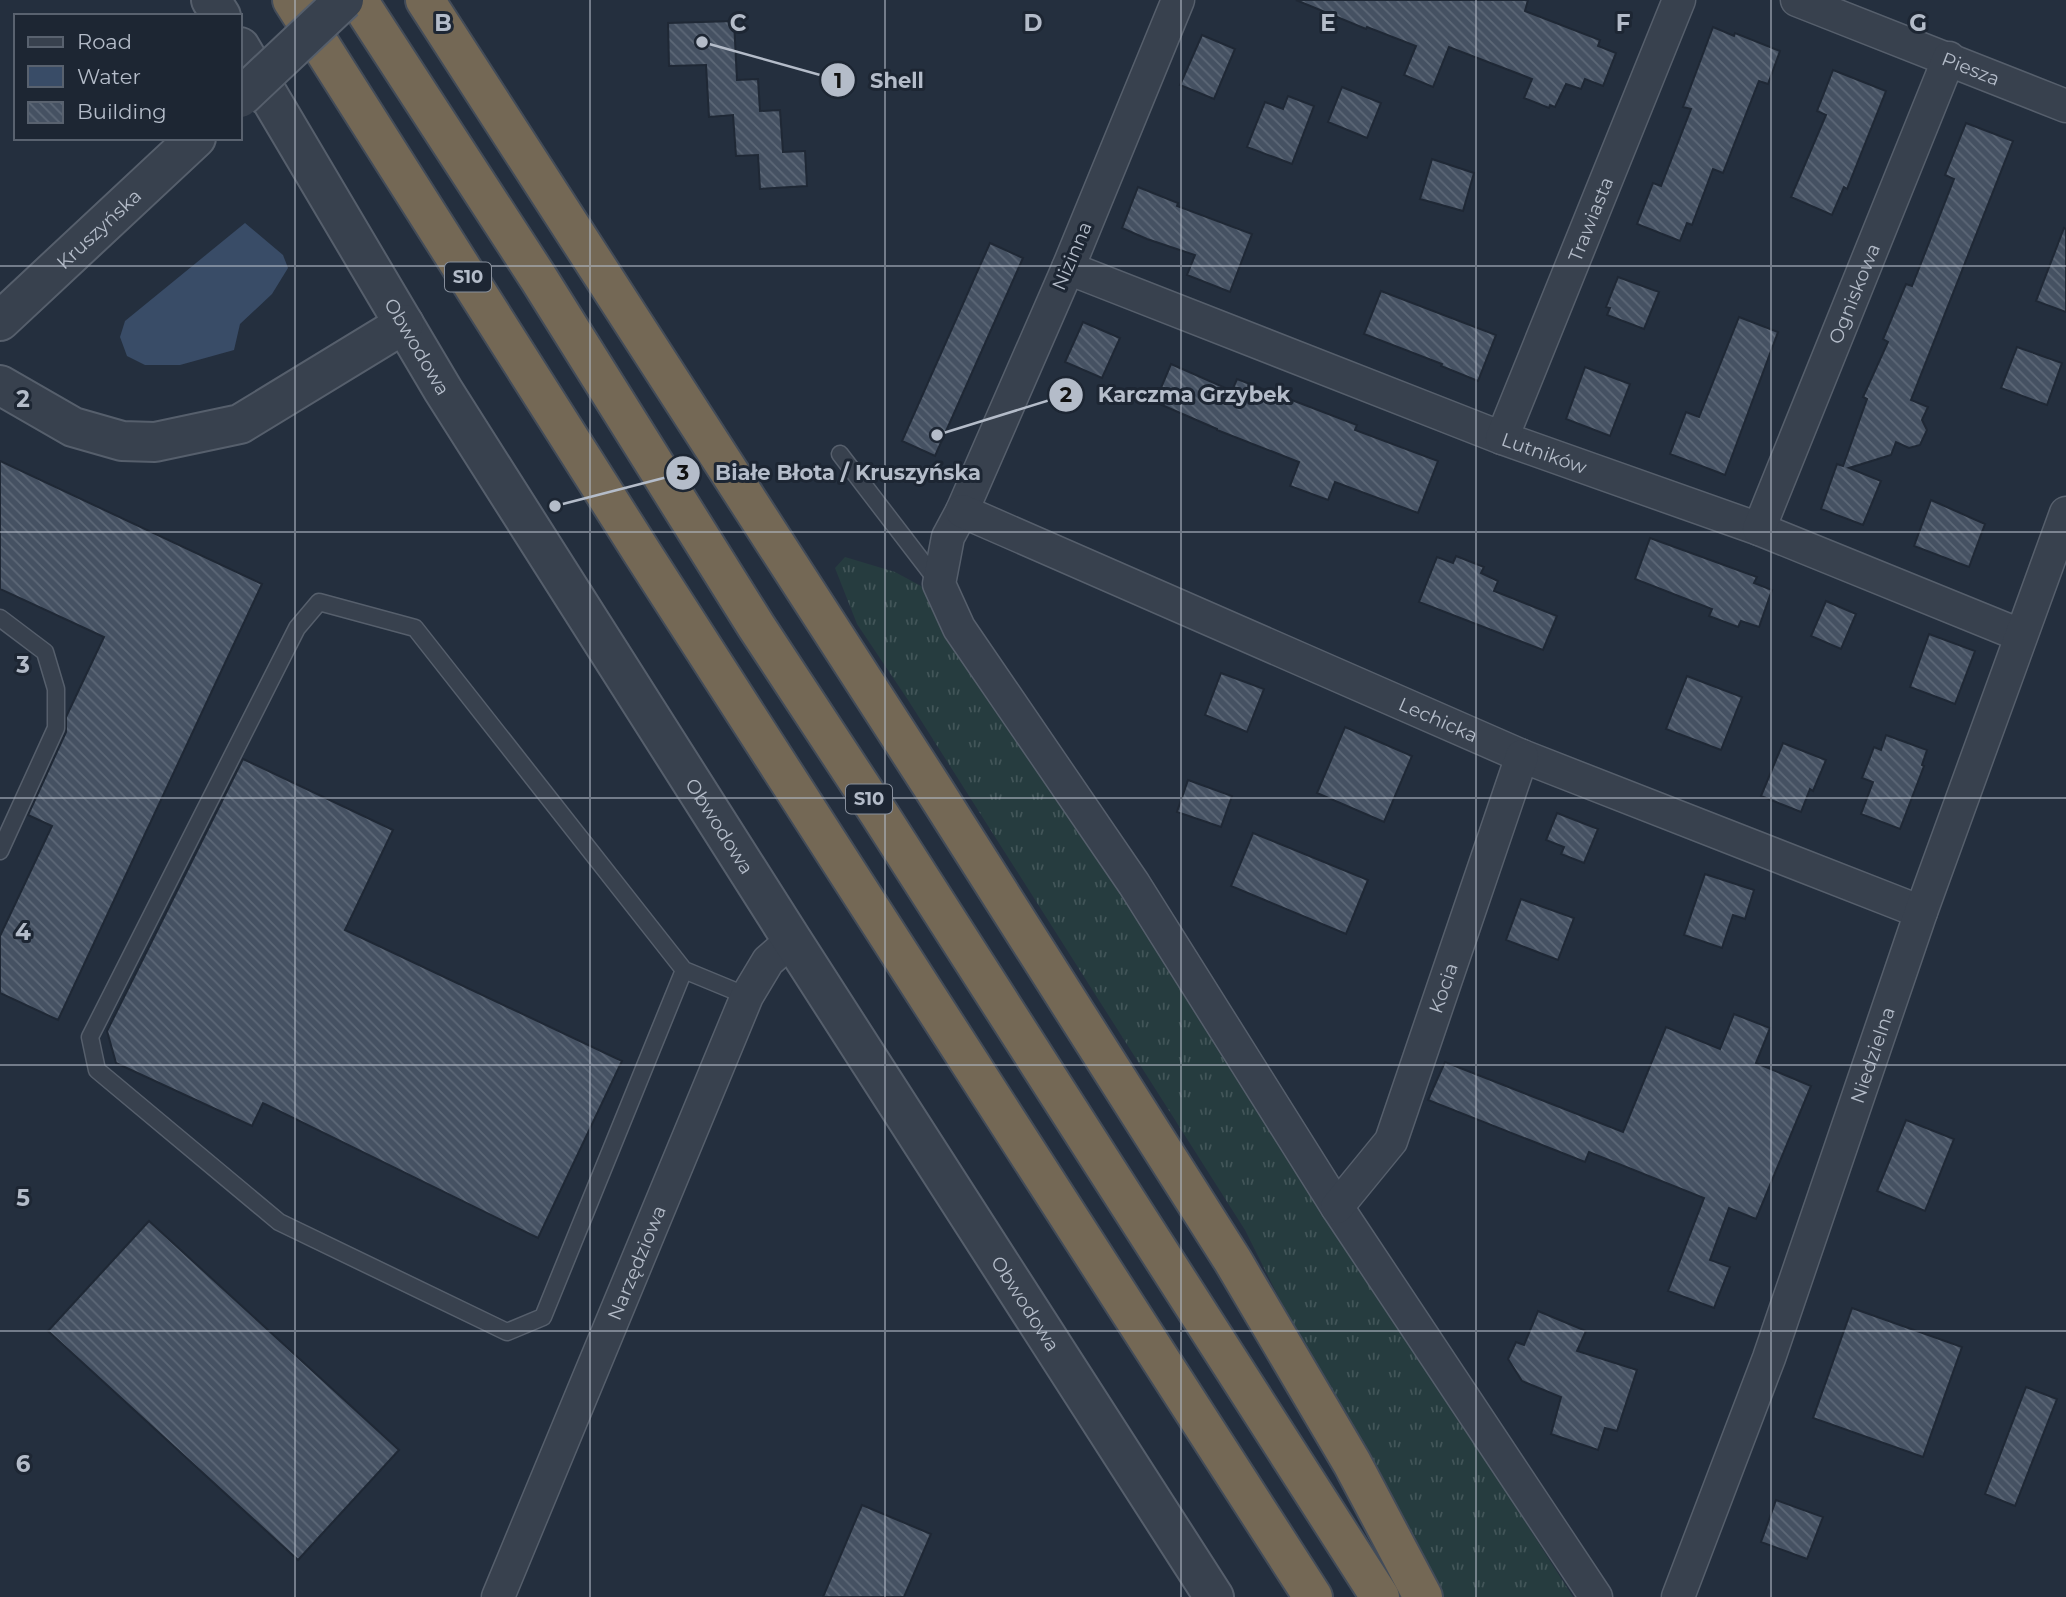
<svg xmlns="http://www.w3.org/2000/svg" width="2066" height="1597" font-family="Montserrat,sans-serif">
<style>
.grass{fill:url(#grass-tufts)}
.water{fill:#394c67}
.building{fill:url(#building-back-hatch);stroke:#1f2835;stroke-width:2}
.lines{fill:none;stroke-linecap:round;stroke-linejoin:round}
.service-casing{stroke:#565f6c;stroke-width:19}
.minor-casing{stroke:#565f6c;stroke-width:35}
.tertiary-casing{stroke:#565f6c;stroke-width:42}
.motorway-casing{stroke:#434c59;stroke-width:42}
.service{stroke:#38414e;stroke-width:16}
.minor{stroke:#38414e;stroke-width:32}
.tertiary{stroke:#38414e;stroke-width:38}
.motorway{stroke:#746855;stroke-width:38}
.tertiary-bridge-casing{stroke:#565f6c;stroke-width:42;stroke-linecap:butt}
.tertiary-bridge{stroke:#38414e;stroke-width:38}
.grid{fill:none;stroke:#b4bcc9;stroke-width:2;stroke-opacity:0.55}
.labels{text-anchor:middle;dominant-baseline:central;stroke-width:6;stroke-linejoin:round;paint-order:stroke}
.shield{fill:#1d2633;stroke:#878f9c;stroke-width:2}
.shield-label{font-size:18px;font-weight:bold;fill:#b4bcc9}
.street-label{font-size:19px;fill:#b4bcc9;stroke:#1d2633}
.grid-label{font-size:23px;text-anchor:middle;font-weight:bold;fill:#b4bcc9;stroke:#1d2633;stroke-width:6;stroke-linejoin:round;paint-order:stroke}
.leader{fill:none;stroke:#b4bcc9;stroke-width:2.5}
.callout-dot{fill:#b4bcc9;stroke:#1d2633;stroke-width:2.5}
.mark-label{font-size:21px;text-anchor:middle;font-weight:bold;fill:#111}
.callout-label{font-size:21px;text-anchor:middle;font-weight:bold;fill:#b4bcc9;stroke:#1d2633;stroke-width:6;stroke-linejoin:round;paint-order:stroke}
</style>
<defs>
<pattern id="grass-tufts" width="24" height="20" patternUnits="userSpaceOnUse" patternTransform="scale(1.75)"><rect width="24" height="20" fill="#263c3f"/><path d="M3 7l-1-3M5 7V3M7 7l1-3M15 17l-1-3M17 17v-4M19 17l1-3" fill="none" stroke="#435659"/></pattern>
<pattern id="building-back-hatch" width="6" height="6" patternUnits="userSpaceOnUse" patternTransform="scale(1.75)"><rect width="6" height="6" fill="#455162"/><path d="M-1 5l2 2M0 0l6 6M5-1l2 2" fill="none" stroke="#5d6877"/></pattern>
</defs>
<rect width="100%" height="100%" fill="#242f3e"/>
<path class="grass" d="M845,557L895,572L921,586L1392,1312L1573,1597H1438L1308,1356L1245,1230L908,700L857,624L835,568Z"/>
<path class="water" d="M245,223L283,255L288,268L272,294L240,324L234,350L180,365H145L127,356L120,337L125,321Z"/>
<g class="building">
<path d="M1296,0H1528L1525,11L1600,40L1598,46L1616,53L1603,86L1585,79L1581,89L1566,84L1555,107L1550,105L1549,108L1524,98L1532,79L1449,47L1433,87L1404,75L1416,46L1367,27L1366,29Z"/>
<path d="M734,21L737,80L758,79L760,111L780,110L783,152L805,151L807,186L760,189L758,155L736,156L733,115L709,117L706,65L669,66L668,23Z"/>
<path d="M1713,27L1734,36L1735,33L1780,51L1768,84L1759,81L1723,173L1713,169L1692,225L1687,223L1680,241L1637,224L1653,183L1661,186L1691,109L1683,107Z"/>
<path d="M1202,35L1235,49L1214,99L1180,85Z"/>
<path d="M1833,70L1886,91L1847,189L1844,187L1832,215L1791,197L1826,115L1817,111Z"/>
<path d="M1342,87L1381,103L1367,138L1328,122Z"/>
<path d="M1288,96L1314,106L1292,164L1247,147L1265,102L1283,109Z"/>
<path d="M1966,123L2013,141L1911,400L1928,407L1922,420L1927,430L1920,445L1909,448L1896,442L1891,455L1849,468L1881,481L1863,525L1821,509L1837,464L1843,466L1867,399L1863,397L1888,342L1883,339L1906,284L1912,286L1954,179L1945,175Z"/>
<path d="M1432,159L1474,173L1463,211L1420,199Z"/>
<path d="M1138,187L1178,203L1177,206L1252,234L1230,292L1187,275L1195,255L1147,239L1122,228Z"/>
<path d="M2064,228L2066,229V312L2036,301Z"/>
<path d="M990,243L1023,258L935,456L902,441Z"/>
<path d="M1618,277L1659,292L1644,329L1607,315L1610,308L1606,307Z"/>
<path d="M1381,291L1496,335L1478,381L1441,366L1442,364L1364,334Z"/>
<path d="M1739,317L1778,332L1725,475L1670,454L1686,412L1699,417Z"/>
<path d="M1083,322L1120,338L1102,378L1065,362Z"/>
<path d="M2017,347L2062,363L2047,405L2001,388Z"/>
<path d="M1171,364L1232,391L1237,379L1357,425L1355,430L1438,461L1418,513L1335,482L1328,500L1290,486L1299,462L1217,430V429L1155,402Z"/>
<path d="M1585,367L1630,384L1610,436L1566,419Z"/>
<path d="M0,461L262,584L58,1020L0,993V936L52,826L28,815L66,732V717L104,637L0,589Z"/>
<path d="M1931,500L1985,524L1969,567L1914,546Z"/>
<path d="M1650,538L1757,577L1754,583L1772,590L1759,627L1741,621L1738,627L1709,616L1712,609L1635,579Z"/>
<path d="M1456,556L1484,567L1481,573L1498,581L1494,591L1557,616L1543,650L1419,602L1437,557L1453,563Z"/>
<path d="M1826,601L1856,614L1841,649L1811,636Z"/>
<path d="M1929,634L1975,651L1955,704L1910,687Z"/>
<path d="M1221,673L1264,689L1247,732L1205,715Z"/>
<path d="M1687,676L1742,697L1721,750L1666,729Z"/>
<path d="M1345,727L1412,756L1384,822L1317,793Z"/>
<path d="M1886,735L1927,750L1922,765L1924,766L1900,829L1861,814L1873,782L1862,778L1874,747L1881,750Z"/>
<path d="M1783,743L1826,760L1813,791L1810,789L1801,812L1761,796Z"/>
<path d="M243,759L393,830L345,930L622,1061L538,1238L263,1103L252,1126L116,1063L107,1031Z"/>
<path d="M1188,780L1232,796L1221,827L1177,812Z"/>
<path d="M1557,813L1598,829L1584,863L1561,854L1564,847L1546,840Z"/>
<path d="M1253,833L1368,880L1346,934L1231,886Z"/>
<path d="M1705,874L1754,890L1745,919L1733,915L1722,948L1684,935Z"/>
<path d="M1521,899L1574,918L1558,960L1506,940Z"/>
<path d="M1734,1014L1770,1028L1756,1063L1811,1086L1756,1219L1729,1208L1710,1260L1730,1267L1714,1308L1668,1291L1704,1198L1589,1152L1585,1162L1428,1100L1445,1062L1623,1132L1666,1027L1720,1049Z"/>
<path d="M1906,1120L1954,1139L1925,1211L1877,1191Z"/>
<path d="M149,1221L399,1450L298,1560L48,1331Z"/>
<path d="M1852,1308L1962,1347L1923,1457L1813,1418Z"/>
<path d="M1538,1311L1586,1331L1577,1351L1637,1370L1617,1431L1605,1428L1598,1450L1551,1434L1561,1397L1522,1381L1508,1359L1516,1342L1524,1345Z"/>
<path d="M2026,1387L2057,1399L2015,1506L1985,1494Z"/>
<path d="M1776,1500L1823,1517L1807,1559L1761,1542Z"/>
<path d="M862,1505L931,1534L904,1597H823Z"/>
</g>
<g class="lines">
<g class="service-casing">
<g id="service">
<path d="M840,454L938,582"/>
<path d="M0,618L45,652L56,689V728L0,851"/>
<path d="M684,970L543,1317L507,1332L279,1222L97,1070L90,1037L297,628L319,602L415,628L684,970L747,996"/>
</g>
</g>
<g class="minor-casing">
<g id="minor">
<path d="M1178,0L1068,268L962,511L948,537L939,584L959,628L1134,884L1337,1207L1596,1597"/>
<path id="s1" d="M1797,0L2066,106"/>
<path id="s2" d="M1068,268L1502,438L1759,529L2020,635"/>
<path id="s3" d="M1502,438L1679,0"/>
<path id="s4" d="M962,511L1522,756L1921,912"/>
<path id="s5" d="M1759,529L1949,58"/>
<path id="s6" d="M1337,1207L1391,1141L1522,756"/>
<path id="s7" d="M498,1597L747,996L768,961L792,940"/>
<path id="s8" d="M1678,1597L1769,1358L1921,912L2066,513"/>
</g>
</g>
<g class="tertiary-casing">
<g id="tertiary">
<path d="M211,0L221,16"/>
<path id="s9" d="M240,47L443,390L792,940L1214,1597"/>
<path id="s10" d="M0,321L196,138"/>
<path d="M0,385L73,427L122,441L155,442L240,424L404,324"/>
</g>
</g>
<g class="motorway-casing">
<g id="motorway">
<path d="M292,0L643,554L1313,1597"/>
<path d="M358,0L539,279L756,626L880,815L1380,1597"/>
<path d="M425,0L933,788L1233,1261L1352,1463L1423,1597"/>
</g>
</g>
<use href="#service" class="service"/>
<use href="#minor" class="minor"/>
<use href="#tertiary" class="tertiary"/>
<use href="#motorway" class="motorway"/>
<g class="tertiary-bridge-casing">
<path id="tertiary-bridge" d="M240,98L344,0"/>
</g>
<use href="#tertiary-bridge" class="tertiary-bridge"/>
</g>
<path class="grid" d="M295,0V1597M590,0V1597M885,0V1597M1181,0V1597M1476,0V1597M1771,0V1597M0,266H2066M0,532H2066M0,798H2066M0,1065H2066M0,1331H2066"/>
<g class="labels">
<g class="shield">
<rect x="445" y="262.5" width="46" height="29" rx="5"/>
<rect x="846" y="784.5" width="46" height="29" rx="5"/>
</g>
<g class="shield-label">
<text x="468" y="277">S10</text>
<text x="869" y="799">S10</text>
</g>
<g class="street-label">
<text stroke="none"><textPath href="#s1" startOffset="187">Piesza</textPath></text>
<text stroke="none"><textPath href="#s3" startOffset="236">Trawiasta</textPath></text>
<text stroke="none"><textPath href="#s10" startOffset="135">Kruszyńska</textPath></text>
<text transform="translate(1072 256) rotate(-67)">Nizinna</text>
<text stroke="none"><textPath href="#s5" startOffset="254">Ogniskowa</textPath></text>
<text stroke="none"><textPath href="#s9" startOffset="348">Obwodowa</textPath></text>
<text stroke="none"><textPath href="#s2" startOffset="511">Lutników</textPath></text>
<text stroke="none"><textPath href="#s4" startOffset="520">Lechicka</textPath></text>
<text stroke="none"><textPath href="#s9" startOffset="915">Obwodowa</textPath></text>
<text stroke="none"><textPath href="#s6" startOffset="247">Kocia</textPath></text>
<text stroke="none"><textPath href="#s8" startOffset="576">Niedzielna</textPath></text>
<text stroke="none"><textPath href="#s7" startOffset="362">Narzędziowa</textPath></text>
<text stroke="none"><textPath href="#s9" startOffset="1482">Obwodowa</textPath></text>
</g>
</g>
<g class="grid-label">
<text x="443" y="31">B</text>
<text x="738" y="31">C</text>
<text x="1033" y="31">D</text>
<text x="1328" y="31">E</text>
<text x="1623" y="31">F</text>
<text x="1918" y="31">G</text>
<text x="23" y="407">2</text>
<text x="23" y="673">3</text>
<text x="23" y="940">4</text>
<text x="23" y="1206">5</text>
<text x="23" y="1472">6</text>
</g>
<path class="leader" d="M702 42L838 80M937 435L1066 395M555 506L683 473"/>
<g class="callout-dot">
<circle cx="702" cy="42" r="7"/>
<circle cx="937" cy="435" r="7"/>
<circle cx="555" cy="506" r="7"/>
<circle cx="838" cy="80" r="18"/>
<circle cx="1066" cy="395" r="18"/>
<circle cx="683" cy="473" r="18"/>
</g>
<g class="mark-label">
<text x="838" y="88">1</text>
<text x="1066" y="402">2</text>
<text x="683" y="480">3</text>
</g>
<g class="callout-label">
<text x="897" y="88">Shell</text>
<text x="1194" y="402">Karczma Grzybek</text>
<text x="848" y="480">Białe Błota / Kruszyńska</text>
</g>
<rect x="14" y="14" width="228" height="126" fill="#1d2633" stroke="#59626f" stroke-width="2"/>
<rect x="28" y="37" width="35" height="10" fill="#38414e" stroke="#59626f" stroke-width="2"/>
<text x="77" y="49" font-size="21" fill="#b4bcc9">Road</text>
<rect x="28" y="66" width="35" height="21" fill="#394c67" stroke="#59626f" stroke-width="2"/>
<text x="77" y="84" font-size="21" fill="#b4bcc9">Water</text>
<rect x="28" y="102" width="35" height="21" fill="url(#building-back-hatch)" stroke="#59626f" stroke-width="2"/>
<text x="77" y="119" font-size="21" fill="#b4bcc9">Building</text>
</svg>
